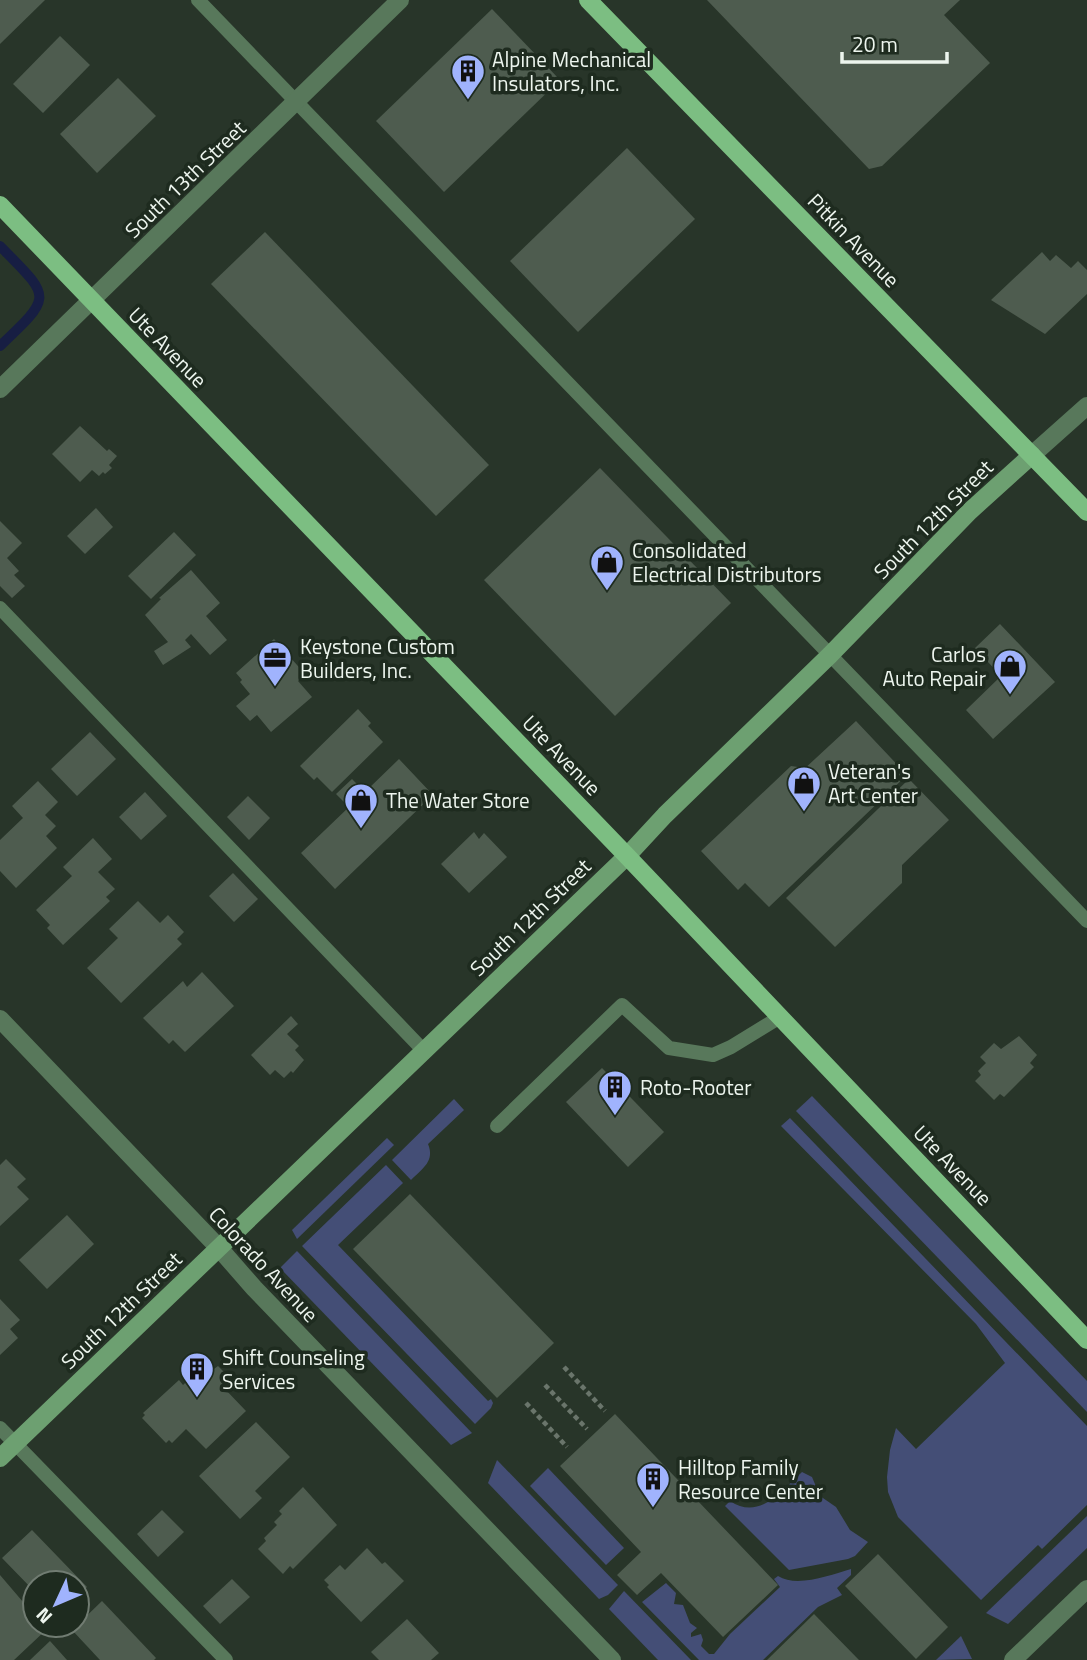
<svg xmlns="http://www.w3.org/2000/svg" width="1087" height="1660" font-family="'Titillium Web',sans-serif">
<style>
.green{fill:#444e76}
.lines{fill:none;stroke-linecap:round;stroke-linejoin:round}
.stream{stroke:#171e43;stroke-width:10}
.building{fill:#4e5c4f}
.path{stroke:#6a756b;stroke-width:4.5;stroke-dasharray:5 3.5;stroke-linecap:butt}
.lane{stroke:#58785b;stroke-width:14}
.street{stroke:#58785b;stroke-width:18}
.secondary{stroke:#6da071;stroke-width:18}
.primary{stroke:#7cbe82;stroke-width:18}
.labels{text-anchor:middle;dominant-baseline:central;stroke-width:7;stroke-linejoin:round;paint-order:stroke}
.poi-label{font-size:21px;fill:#edf5ee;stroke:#1e2b1f;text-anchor:start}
.street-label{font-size:21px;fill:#edf5ee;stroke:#1e2b1f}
</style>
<rect width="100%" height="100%" fill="#283529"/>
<g class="green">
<path d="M812,1096L1087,1381V1412L796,1111Z"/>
<path d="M454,1099L464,1110L428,1144C435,1161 423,1168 411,1180L392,1160Z"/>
<path d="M790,1118L1087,1426V1505L1042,1549L1038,1545L981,1600L898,1517L888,1492L887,1477L890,1450L896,1428L916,1449L1005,1363L976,1324L781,1126Z"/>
<path d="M387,1138L394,1145L297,1239L292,1230Z"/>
<path d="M386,1165L403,1183L338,1245L488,1401L491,1399L493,1403L491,1408L475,1424L302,1246Z"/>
<path d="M297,1251L472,1433L451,1445L280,1268Z"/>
<path d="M497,1460L618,1585L608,1595L599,1599L488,1483Z"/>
<path d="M548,1468L624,1548L606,1565L530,1486Z"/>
<path d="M802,1472L812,1477L820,1496L836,1507L850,1530L868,1542L855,1556L848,1559L789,1570L725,1506L730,1501C759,1521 782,1491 802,1472Z"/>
<path d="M1087,1516V1548L1008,1624L986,1613Z"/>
<path d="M851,1569V1575L837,1588L842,1595L818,1607L763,1660H699L642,1602L666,1583L676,1593L674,1604L683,1605L690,1623L697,1628L691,1633V1637L701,1634L703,1640L701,1646L709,1654H714L730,1634L780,1587L774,1579L778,1576C797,1588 830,1575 851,1569Z"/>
<path d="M624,1591L691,1660H658L609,1609Z"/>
<path d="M961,1636L972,1659L936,1660Z"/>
</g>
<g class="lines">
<path class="stream" d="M0,246C51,298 54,295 0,346"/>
</g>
<g class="building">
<path d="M0,0H45L0,44Z"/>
<path d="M707,0H960L944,15L990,63L882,166L869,169Z"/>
<path d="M492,9L560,80L444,192L376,121Z"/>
<path d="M60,36L90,65L43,113L13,84Z"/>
<path d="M118,78L156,116L97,173L60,134Z"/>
<path d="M627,148L695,219L578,332L510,261Z"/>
<path d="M265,232L489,465L436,516L211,284Z"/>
<path d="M1042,252L1050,261L1056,255L1071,268L1078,261L1087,270V294L1045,334L991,300Z"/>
<path d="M80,426L107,451L109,449L117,456L109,465L112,468L105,474L103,472L99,476L92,470L80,482L52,454Z"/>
<path d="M600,468L731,603L615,716L484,580Z"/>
<path d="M96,508L113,527L85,554L67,536Z"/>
<path d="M0,521L22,543L7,558L19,571L14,575L25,586L12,598L0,586Z"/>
<path d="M174,532L196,555L151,599L128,576Z"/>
<path d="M191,570L220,603L206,616L227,640L210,655L191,634L185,640L191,647L163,665L154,651L168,642L145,615L161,599L159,598Z"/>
<path d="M1000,624L1055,682L993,739L966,710L1001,676L975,648Z"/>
<path d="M274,639L305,674L298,681L312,697L271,732L257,715L250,721L236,706L250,694L240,682L242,680L236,673Z"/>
<path d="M358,709L371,723L368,726L383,742L332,792L317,777L314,780L300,766Z"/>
<path d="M856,721L907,775L769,907L745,883L738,890L701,851L791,766L798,767L802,771Z"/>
<path d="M90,732L116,759L77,796L51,769Z"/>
<path d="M399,759L433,795L335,889L301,853L349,807L336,794L352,779L365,792Z"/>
<path d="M909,779L949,820L902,865V883L835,947L786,898Z"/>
<path d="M38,781L58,802L45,815L56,826L46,836L57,848L16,888L0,871V840L23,818L12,806Z"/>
<path d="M145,792L167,816L141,840L119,817Z"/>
<path d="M248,796L270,818L249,840L227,817Z"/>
<path d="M474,832L479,839L484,833L507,857L469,893L441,864Z"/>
<path d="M93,838L112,859L98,872L115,889L106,897L110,901L63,945L47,928L50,925L36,910L72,876L63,867Z"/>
<path d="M233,873L258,899L234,922L209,896Z"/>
<path d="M138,901L160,923L168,915L184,932L177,939L182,944L121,1003L87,968L118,938L109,929Z"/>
<path d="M202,972L234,1006L185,1052L173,1040L169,1044L143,1018L183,981L187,987Z"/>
<path d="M291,1016L298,1024L287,1034L299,1046L295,1050L304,1060L293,1073L291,1071L284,1078L275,1070L270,1075L251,1055Z"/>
<path d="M1019,1036L1037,1055L1030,1063L1034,1067L1004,1097L1000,1094L994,1100L975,1081L981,1075L978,1071L986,1063L980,1057L994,1043L1001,1049Z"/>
<path d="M602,1068L664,1132L628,1167L566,1102Z"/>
<path d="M6,1159L26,1179L17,1187L29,1199L0,1226V1165Z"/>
<path d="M410,1194L554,1343L497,1398L353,1249Z"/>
<path d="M67,1215L94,1244L47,1289L19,1260Z"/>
<path d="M0,1299L20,1320L10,1329L18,1338L0,1355Z"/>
<path d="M218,1366L231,1379L223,1387L246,1411L206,1449L186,1429L172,1443L169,1440L166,1443L142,1418L145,1415L143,1413L179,1380L183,1385L196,1373L203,1377Z"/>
<path d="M615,1414L778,1585L723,1637L661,1573L637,1595L617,1575L641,1552L560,1466Z"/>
<path d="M256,1422L290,1457L255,1491L262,1498L240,1519L199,1476Z"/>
<path d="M303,1487L337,1525L293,1569L290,1566L283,1574L258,1549L266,1541L264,1538L277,1525L274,1522L282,1514L279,1511Z"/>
<path d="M162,1510L184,1532L158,1557L137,1534Z"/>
<path d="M32,1530L87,1587L77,1596V1583H35V1592L2,1558Z"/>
<path d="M367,1548L382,1564L385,1562L404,1581L361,1622L327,1587L329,1585L324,1580L340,1565L345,1570Z"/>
<path d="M878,1554L948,1627L916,1659L845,1586Z"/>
<path d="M0,1575L35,1616V1625H43L47,1629L14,1660H0Z"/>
<path d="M232,1579L250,1597L220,1624L203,1606Z"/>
<path d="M102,1601L156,1658L154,1660H100L72,1630Z"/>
<path d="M814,1614L859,1660H767Z"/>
<path d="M407,1619L439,1653L431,1660H379L371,1652Z"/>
<path d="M50,1641L67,1660H30Z"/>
</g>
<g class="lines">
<g class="path">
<path d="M564,1367L605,1411"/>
<path d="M545,1385L587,1429"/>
<path d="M526,1403L567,1447"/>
</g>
<g class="lane">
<path d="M198,0L1087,921"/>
<path d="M0,608L424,1051"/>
<path d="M497,1126L622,1005L669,1048L713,1055L731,1047L780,1017"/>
<path d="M0,1428L226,1660"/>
</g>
<g class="street">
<path d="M0,389L400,0"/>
<path d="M1032,455L1087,406"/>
<path d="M0,1019L219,1248L254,1288L612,1660"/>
<path d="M1013,1660L1087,1589"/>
</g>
<path class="secondary" d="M0,1458L627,856L665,815L830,655L970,511L1032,455"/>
<g class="primary">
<path d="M588,0L1087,512"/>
<path d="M0,205L627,856L1087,1340"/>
</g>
</g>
<defs>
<g id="building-pin" transform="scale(1.75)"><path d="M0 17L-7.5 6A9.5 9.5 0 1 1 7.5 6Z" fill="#a0b3fd" stroke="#1e2b1f"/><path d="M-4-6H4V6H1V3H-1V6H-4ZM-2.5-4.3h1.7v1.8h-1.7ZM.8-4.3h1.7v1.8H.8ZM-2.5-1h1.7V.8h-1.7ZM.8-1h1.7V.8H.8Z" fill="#111"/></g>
<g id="shop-pin" transform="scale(1.75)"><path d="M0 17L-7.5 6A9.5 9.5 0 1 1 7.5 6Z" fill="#a0b3fd" stroke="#1e2b1f"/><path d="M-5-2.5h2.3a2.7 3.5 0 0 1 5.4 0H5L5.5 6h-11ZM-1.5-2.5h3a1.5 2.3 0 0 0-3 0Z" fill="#111"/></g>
<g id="office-pin" transform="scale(1.75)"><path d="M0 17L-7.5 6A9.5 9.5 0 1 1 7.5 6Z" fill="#a0b3fd" stroke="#1e2b1f"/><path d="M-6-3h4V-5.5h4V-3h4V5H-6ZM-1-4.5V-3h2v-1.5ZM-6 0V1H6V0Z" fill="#111"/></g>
</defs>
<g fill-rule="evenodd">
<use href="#building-pin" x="468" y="71"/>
<use href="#shop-pin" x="607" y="562"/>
<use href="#office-pin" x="275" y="658"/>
<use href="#shop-pin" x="1010" y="666"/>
<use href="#shop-pin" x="804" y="783"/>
<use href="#shop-pin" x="361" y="800"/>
<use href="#building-pin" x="615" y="1087"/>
<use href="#building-pin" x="197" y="1369"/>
<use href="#building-pin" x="653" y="1479"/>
</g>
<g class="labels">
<g class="poi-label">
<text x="492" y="59">Alpine Mechanical<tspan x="492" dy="24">Insulators, Inc.</tspan></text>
<text x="632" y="550">Consolidated<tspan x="632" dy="24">Electrical Distributors</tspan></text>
<text x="300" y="646">Keystone Custom<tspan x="300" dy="24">Builders, Inc.</tspan></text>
<text x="986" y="654" text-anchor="end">Carlos<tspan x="986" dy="24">Auto Repair</tspan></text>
<text x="828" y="771">Veteran's<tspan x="828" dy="24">Art Center</tspan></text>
<text x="386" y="800">The Water Store</text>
<text x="640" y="1087">Roto-Rooter</text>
<text x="222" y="1357">Shift Counseling<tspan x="222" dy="24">Services</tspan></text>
<text x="678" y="1467">Hilltop Family<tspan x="678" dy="24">Resource Center</tspan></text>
</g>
<g class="street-label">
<text transform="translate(185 179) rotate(-44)">South 13th Street</text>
<text transform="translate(854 240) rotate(46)">Pitkin Avenue</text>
<text transform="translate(168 347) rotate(46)">Ute Avenue</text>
<text transform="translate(933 519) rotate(-45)">South 12th Street</text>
<text transform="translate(562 755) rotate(46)">Ute Avenue</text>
<text transform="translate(530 917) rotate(-44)">South 12th Street</text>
<text transform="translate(953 1165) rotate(46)">Ute Avenue</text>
<text transform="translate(264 1264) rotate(47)">Colorado Avenue</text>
<text transform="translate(121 1310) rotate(-44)">South 12th Street</text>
</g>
</g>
<g transform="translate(56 1604) rotate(226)"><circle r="33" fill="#1e2b1f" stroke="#717c72" stroke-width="2"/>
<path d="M0-5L12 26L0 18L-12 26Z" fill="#a0b3fd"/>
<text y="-10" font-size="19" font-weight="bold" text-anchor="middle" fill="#edf5ee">N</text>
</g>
<path d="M842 52v10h105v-10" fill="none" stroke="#edf5ee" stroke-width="3.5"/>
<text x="852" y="52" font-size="21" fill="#edf5ee" stroke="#1e2b1f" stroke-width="5" paint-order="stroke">20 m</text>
</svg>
